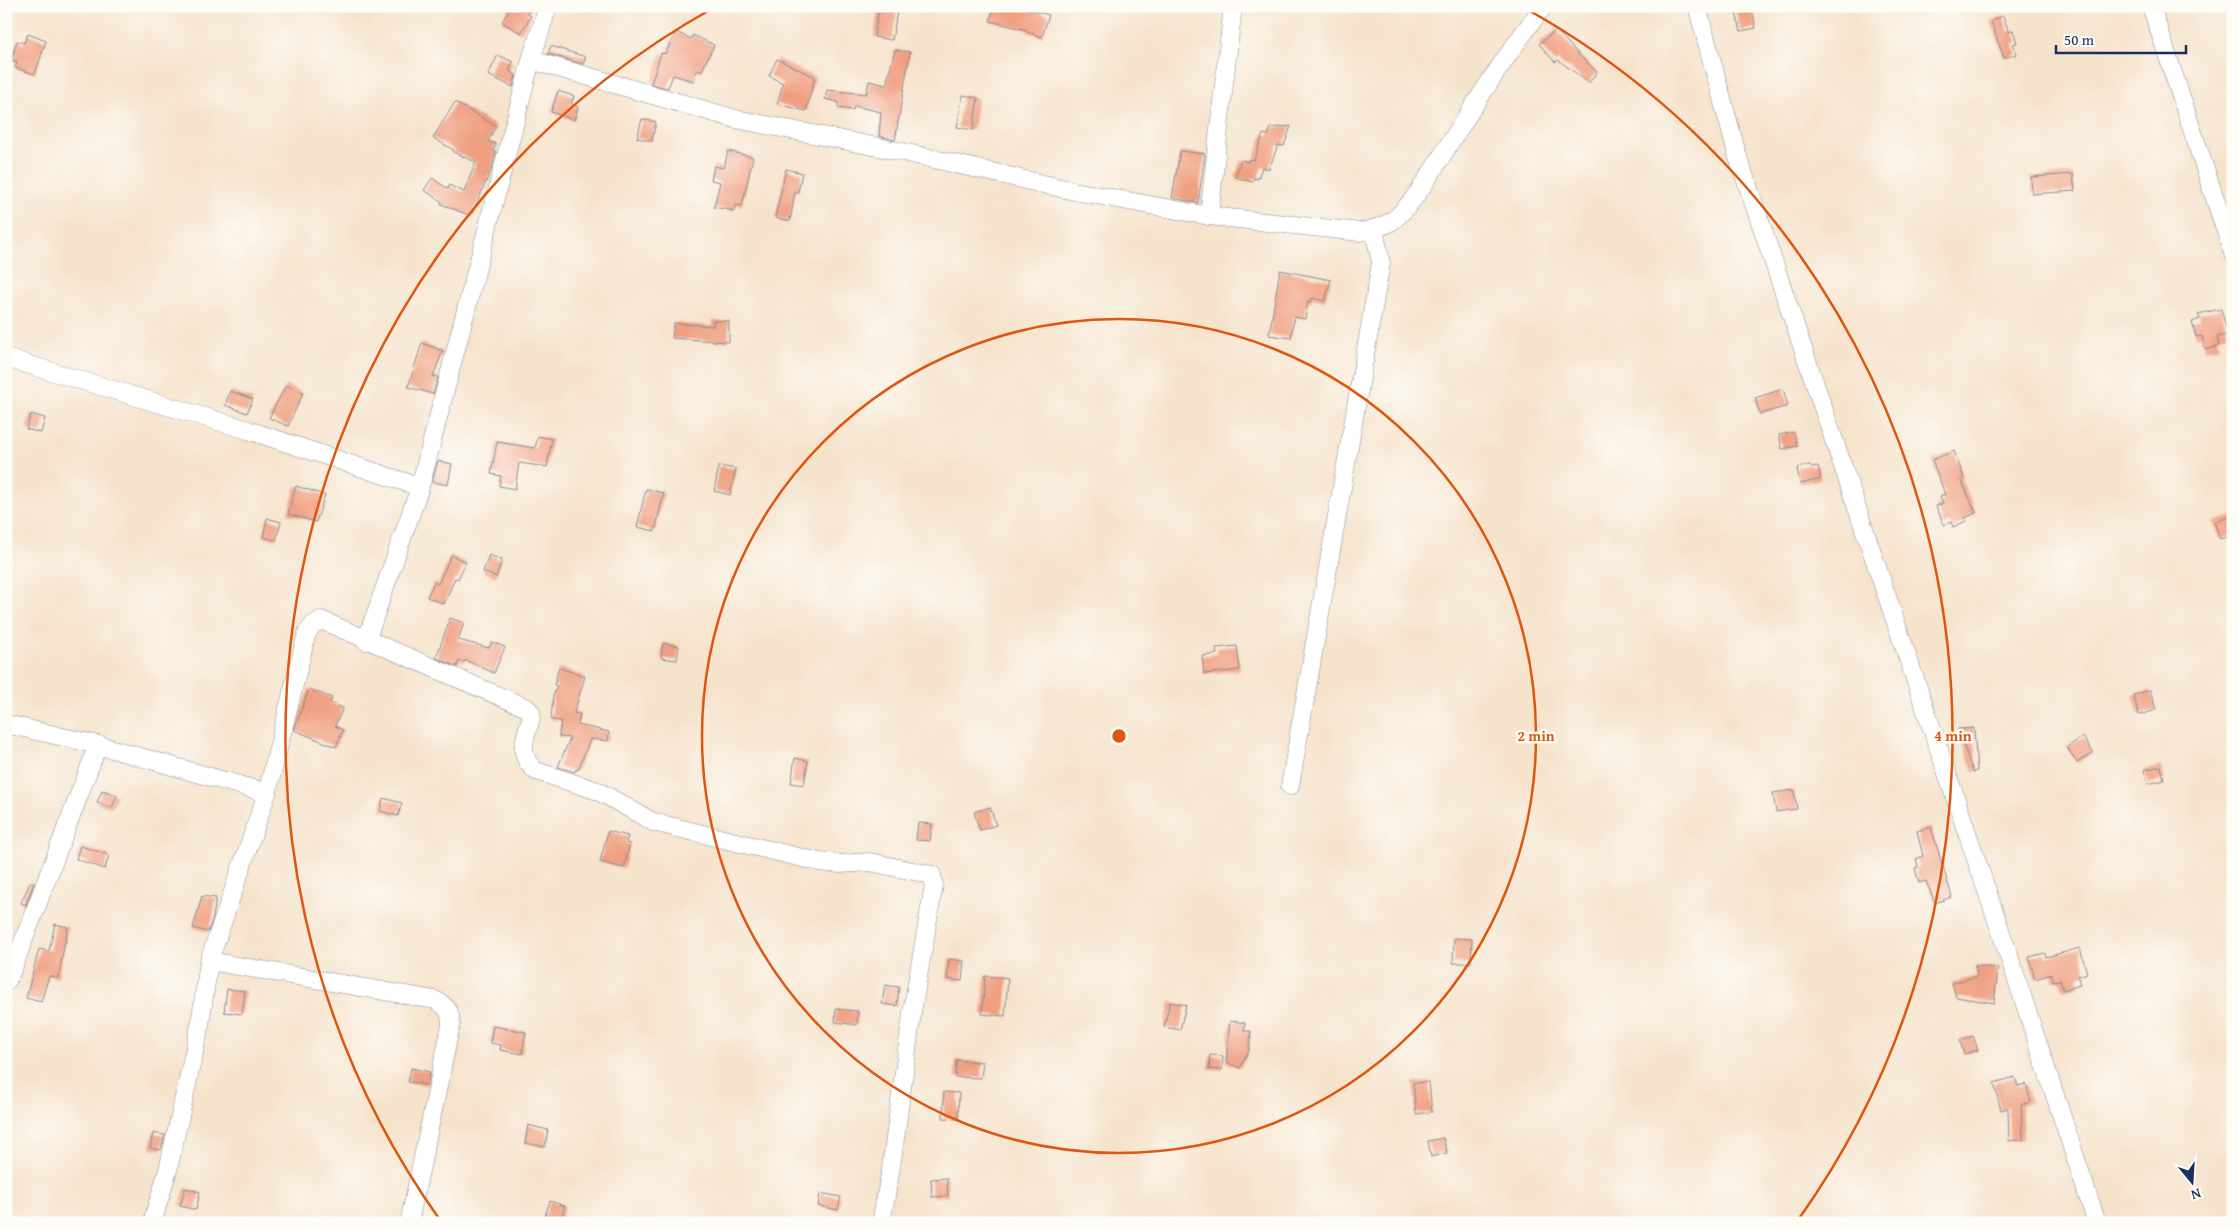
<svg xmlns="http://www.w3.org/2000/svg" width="2239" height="1229" font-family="'Gentium Book Plus',serif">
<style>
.building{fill:#f09f80}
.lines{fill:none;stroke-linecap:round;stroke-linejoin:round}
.minor-casing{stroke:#888995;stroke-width:19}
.minor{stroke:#fff;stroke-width:18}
.ring{fill:none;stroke:#de5710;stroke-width:2.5}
.centre{fill:#de5710;stroke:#fdfcf7;stroke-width:2.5}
.ring-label{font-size:15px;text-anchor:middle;font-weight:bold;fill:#de5710;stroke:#fdfcf7;stroke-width:5;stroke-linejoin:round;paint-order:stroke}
</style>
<rect width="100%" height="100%" fill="#fdfcf7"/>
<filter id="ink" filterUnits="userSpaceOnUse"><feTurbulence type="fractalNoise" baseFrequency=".02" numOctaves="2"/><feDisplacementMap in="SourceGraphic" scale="10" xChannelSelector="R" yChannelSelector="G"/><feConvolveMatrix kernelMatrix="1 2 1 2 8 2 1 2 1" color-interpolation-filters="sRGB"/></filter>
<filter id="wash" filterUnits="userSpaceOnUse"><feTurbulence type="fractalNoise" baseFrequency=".0096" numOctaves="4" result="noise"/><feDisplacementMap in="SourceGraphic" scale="20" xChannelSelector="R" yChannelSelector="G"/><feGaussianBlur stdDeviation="1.12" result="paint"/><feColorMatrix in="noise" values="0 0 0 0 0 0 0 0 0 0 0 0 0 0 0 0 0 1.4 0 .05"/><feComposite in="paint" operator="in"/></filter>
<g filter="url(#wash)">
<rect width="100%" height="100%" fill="#f6e3cc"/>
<g id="blocks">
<g class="building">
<path d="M511,6H532L528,14L531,16L521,33L502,22Z"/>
<path d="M879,6H898L892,40L874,37Z"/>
<path d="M994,6H1017L1049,15L1042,37L1027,32V30L990,21Z"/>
<path d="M1752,9L1756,28L1741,31L1736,13Z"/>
<path d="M2003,16L2009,32L2013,30L2017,43L2013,44L2017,54L2004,58L1991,21Z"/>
<path d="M1556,30L1581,57L1597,72L1589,83L1558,60L1555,62L1539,44Z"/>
<path d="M676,32L691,39L693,35L714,45L701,72L697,70L694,81L673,75L668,88L651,84L661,53L665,54Z"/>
<path d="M28,34L46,41L35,74L15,68L17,62L11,60L17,41L24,43Z"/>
<path d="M551,46L586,57L583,64L548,54Z"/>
<path d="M895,50L910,52L895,140L879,136L881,112L854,106L853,110L838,108V102L825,99L827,90L866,94L869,81L886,85Z"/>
<path d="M498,55L513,62L509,71L516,75L513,87L488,75Z"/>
<path d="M777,59L815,77L806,111L777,104L783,83L769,76Z"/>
<path d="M558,91L574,96L571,104L578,107L574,120L551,112Z"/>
<path d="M963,95L978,98L973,130L957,127Z"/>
<path d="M455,102L496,126L488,141L496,144L493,151L496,152L492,168L471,216L441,204L442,202L424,190L432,178L448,189L449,185L464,192L476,162L453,152L454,150L433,138Z"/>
<path d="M642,119L656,122L652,141L637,138Z"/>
<path d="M1291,126L1284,146L1278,145L1269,169L1262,167L1258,179L1254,178L1252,182L1235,177L1241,160L1248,162L1249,159L1254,160L1263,134L1268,135L1271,128Z"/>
<path d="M728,151L753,157L742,206L735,205L734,211L714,207L720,182L711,180L714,166L724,168Z"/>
<path d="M1180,151L1205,154L1198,203L1172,198Z"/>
<path d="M786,169L802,173L798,192H795L790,221L775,218Z"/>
<path d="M2073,174L2075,191L2032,194L2031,177Z"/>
<path d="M1280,270L1331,280L1325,301L1312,298L1311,302L1308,301L1305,319L1294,317L1291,338L1269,335Z"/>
<path d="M2221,309L2228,334L2217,337L2219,346L2205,350L2202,336L2196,337L2192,322L2200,319L2198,314Z"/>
<path d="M713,321H729V342L672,338L674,323L713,326Z"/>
<path d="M422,343L443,351L433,376L438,377L433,394L408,387Z"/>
<path d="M286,385L303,393L288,426L269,418Z"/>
<path d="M1783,389L1788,406L1760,414L1755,398Z"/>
<path d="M230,391L253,399L247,413L225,405Z"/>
<path d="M31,414L45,418L41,433L26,429Z"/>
<path d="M1794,432L1797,446L1782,449L1779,435Z"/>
<path d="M538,436L552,439L547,467L519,463L515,489L499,486L501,476L491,474L497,442L535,448Z"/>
<path d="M1954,451L1964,478L1961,479L1976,513L1965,518L1966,521L1953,527L1951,522L1944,525L1936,506L1943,503L1940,496L1945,494L1932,460Z"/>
<path d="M438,461L452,464L448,485L432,482Z"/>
<path d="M1810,465L1811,467L1818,466L1821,479L1800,484L1797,468Z"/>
<path d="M719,466L736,469L730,495L714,491Z"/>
<path d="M296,486L325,495L316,522L288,514Z"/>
<path d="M646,489L664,493L655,531L637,527Z"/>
<path d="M2233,516V535L2220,539L2214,522Z"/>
<path d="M267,518L281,522L276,540L263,537Z"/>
<path d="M451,555L466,562L458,579L455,578L444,604L427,597L434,582L438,584Z"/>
<path d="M489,555L502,560L496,577L483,572Z"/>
<path d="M450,618L464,623L458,640L489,648L492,642L505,647L494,673L465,660L464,662L459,661L457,667L436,658Z"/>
<path d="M663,643L679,646L677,660L661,658Z"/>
<path d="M1237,646L1240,670L1204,674L1202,656L1217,654L1216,648Z"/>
<path d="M559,668L585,676L574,713L580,714L578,725L609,732L608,741L590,739L578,770L576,769L575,772L558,767L570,738L559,737L561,721L551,720L553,696L557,686L554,685Z"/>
<path d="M309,689L332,698L330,703L343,708L335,726L343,730L336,747L294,730Z"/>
<path d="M2150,690L2156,710L2139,715L2133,695Z"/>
<path d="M1974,728L1977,771L1973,772L1958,729Z"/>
<path d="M2083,737L2093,753L2077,763L2067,747Z"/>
<path d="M795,758L808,761L804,785L791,783Z"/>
<path d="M2161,766L2164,780L2148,784L2144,770Z"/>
<path d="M102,790L117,795L112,808L97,803Z"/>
<path d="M1794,790L1797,809L1776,812L1773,793Z"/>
<path d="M383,798L402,803L398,816L380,811Z"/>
<path d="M990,807L996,825L980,830L974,812Z"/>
<path d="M918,823L932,824L930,841L916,840Z"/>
<path d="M1931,827L1952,897L1935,903L1926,881L1919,883L1915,868L1918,867L1916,859L1923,856L1917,831Z"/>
<path d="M608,831L628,836L626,843L630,844L624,868L600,862Z"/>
<path d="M80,846L109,855L105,869L76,859Z"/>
<path d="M30,882L34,883L26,905L21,903Z"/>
<path d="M202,896L216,898L213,917L208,932L193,928Z"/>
<path d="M55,924L68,927L58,978L49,976L41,1002L26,998L39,949L49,951Z"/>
<path d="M1454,938L1472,939L1471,963H1453Z"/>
<path d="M2080,948L2087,973L2078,976L2080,985L2063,990L2060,980L2053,981L2052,974L2035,979L2029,957L2045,953L2046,957Z"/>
<path d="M949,959L964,961L962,981L947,979Z"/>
<path d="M1975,966L1998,968L1994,1003L1956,997L1952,983L1977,976Z"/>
<path d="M985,976L1008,978L1005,1016L982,1014Z"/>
<path d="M885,985L899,987L897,1006L882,1004Z"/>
<path d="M227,989L245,991L242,1014L224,1012Z"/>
<path d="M1170,1002L1186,1005L1180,1030L1164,1027Z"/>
<path d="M836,1009L858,1011L857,1025L835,1022Z"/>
<path d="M1230,1021L1245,1023L1244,1031H1251L1249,1050L1240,1068L1226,1062Z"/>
<path d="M493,1026L526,1032L522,1054L500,1050L501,1045L490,1043Z"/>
<path d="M1973,1036L1978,1050L1964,1054L1960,1040Z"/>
<path d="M1210,1055L1223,1056L1222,1070L1209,1069Z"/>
<path d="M956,1060L983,1062L981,1078L955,1077Z"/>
<path d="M411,1068L430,1072L427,1085L408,1082Z"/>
<path d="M2015,1077L2018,1086L2026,1084L2031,1102L2021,1105L2023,1140L2009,1141L2008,1108L2001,1110L1994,1083Z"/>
<path d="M1429,1082L1432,1112L1416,1114L1413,1083Z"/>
<path d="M944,1092L959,1093L958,1119L943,1118Z"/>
<path d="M528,1125L548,1130L545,1147L525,1143Z"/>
<path d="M153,1133L165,1135L161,1150L150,1148Z"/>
<path d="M1443,1138L1447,1153L1431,1157L1428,1141Z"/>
<path d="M947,1178L948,1196L932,1197L931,1179Z"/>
<path d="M185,1188L200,1192L196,1210L180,1206Z"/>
<path d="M820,1193L841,1197L838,1210L818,1206Z"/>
<path d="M550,1201L565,1206L560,1223L544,1219Z"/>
</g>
</g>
</g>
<g filter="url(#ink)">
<use href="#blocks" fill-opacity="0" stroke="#888995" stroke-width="1"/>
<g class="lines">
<g class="minor-casing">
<g id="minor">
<path d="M1697,6L1737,154L2012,965L2097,1223"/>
<path d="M2151,6L2233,253"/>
<path d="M531,60L736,119L903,152L1074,191L1209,216L1360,232C1371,230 1383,227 1392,221C1414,205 1438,161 1453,138C1482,93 1511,48 1544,6"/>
<path d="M1209,216L1233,6"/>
<path d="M6,358L248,430L420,487"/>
<path d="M366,641L420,487L531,60L548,6"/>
<path d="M6,724L98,745L267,793"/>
<path d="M1290,786L1381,263L1374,229"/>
<path d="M209,961L435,1000C447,1006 451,1012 451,1025L409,1223"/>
<path d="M6,982L13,968L98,745"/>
<path d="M152,1223L168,1170L200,1025L209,961L267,793L307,633L313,625L321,620L527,708L531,712V718C525,740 516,754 536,771L598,791L653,822L819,862L840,864L870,862L932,875L934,885L913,1006L891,1168L881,1223"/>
</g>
</g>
<use href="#minor" class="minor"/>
</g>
</g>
<g class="ring">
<circle cx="1119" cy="736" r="417"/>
<path d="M440 1220A834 834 0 0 1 715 7M1523 7A834 834 0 0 1 1798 1220"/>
</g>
<circle cx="1119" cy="736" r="8" class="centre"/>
<g class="ring-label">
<text x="1536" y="741">2 min</text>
<text x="1953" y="741">4 min</text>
</g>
<rect width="2239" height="1229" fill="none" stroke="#fdfcf7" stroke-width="25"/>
<g transform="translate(2192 1182) rotate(162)" stroke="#fdfcf7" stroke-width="4" paint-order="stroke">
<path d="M0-4L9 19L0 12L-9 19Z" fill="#1b2f5e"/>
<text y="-8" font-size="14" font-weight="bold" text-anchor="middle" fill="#1b2f5e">N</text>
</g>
<path d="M2056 45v8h130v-8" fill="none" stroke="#1b2f5e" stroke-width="2.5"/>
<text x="2064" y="45" font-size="15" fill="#1b2f5e" stroke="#fdfcf7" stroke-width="4" paint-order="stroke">50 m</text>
</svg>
